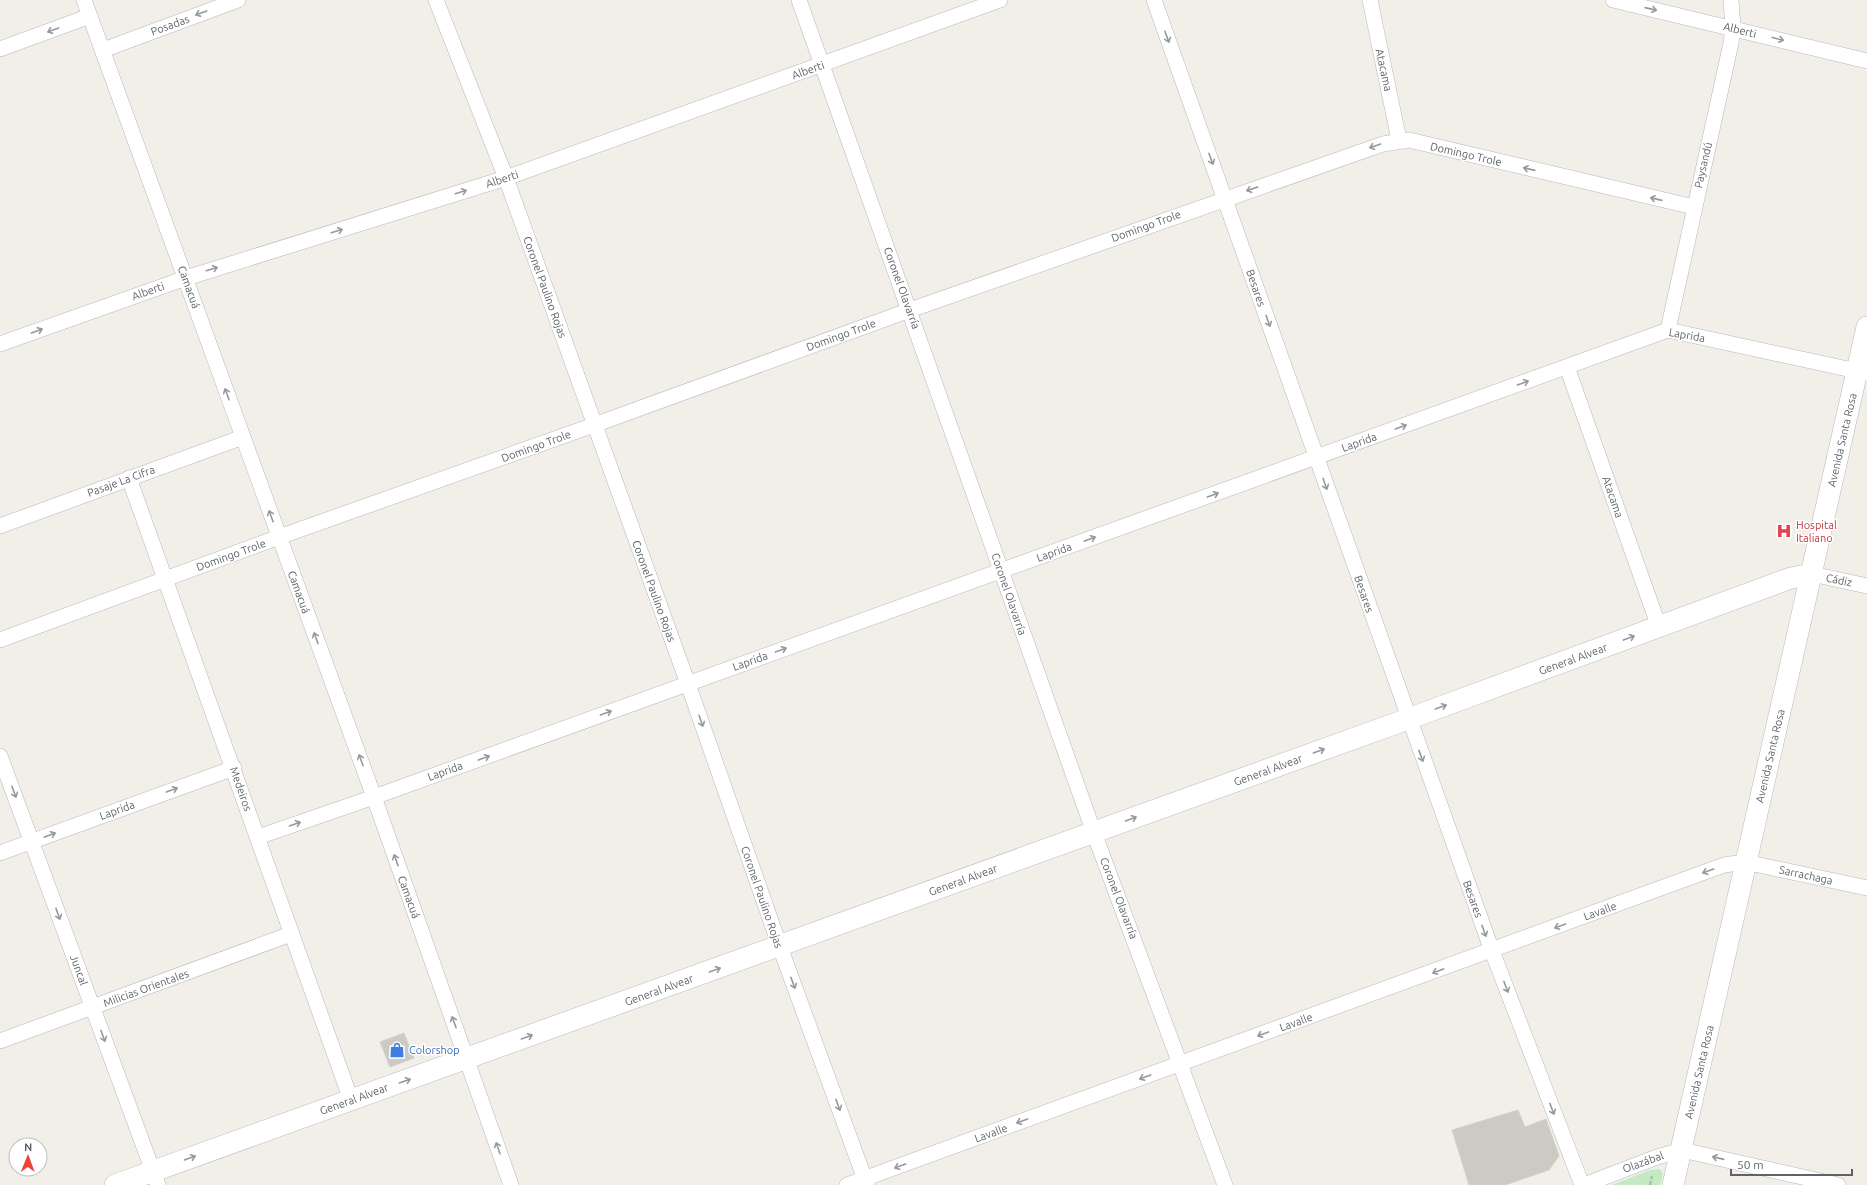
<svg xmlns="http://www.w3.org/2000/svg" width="1867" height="1185" font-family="Ubuntu,sans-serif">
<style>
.green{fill:#c5e8c5}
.building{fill:#cccac5;stroke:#d6d1c6}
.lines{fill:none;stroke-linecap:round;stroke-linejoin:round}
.street-casing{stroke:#b5b8bc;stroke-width:16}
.secondary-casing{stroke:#b6babf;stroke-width:22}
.path{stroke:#9cc7a9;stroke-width:2.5;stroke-dasharray:4 2;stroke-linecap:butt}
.street{stroke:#fff;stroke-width:15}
.secondary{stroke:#fff;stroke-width:21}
.oneway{stroke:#979a9d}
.labels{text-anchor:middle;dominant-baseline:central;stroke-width:3;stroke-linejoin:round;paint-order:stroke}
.street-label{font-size:11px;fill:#5f6368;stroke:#fff}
.health-label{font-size:11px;fill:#be3a42;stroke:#fff;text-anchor:start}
.shop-label{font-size:11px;fill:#366cbe;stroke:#fff;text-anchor:start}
</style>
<rect width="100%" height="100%" fill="#f1efe8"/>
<path class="green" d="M1660,1169L1663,1174L1660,1185H1612L1650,1170Z"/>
<g class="building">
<path d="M404,1033L414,1058L390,1067L380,1042Z"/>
<path d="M1518,1110L1525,1127L1546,1119L1559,1156L1549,1170L1505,1185H1469L1452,1130Z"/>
</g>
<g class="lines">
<g class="street-casing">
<g id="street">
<path d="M84,0L374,797L511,1185"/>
<path d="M436,0L506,178L688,684L780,947L867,1185"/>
<path d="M799,0L1094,833L1225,1185"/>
<path d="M1154,0L1492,951L1582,1185"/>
<path d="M1370,0L1399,140"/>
<path d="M1613,0L1867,61"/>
<path d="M0,49L90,16"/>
<path d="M103,50L238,0"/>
<path d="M1668,330L1731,43L1733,28L1731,0"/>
<path d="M0,344L186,278L506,178L1000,0"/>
<path d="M1567,367L1659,627"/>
<path d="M129,478L351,1100"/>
<path d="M0,526L243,437"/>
<path d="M1812,574L1867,586"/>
<path d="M0,640L279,537L594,425L910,310L1383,144L1409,140L1694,207"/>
<path d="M0,756L158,1185"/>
<path d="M258,837L374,797L1668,330L1866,373"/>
<path d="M0,853L234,768"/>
<path d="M0,1041L291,934"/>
<path d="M847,1185L1724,865L1745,862L1867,888"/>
<path d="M1584,1185L1657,1157L1682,1150L1838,1185"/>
</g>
</g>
<g class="secondary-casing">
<g id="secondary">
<path d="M115,1185L1408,719L1791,578L1812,574"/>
<path d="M1673,1185L1867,327"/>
</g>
</g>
<path class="path" d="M1650,1185L1652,1176"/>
<use href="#street" class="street"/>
<use href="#secondary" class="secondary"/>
</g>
<defs><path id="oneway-shaft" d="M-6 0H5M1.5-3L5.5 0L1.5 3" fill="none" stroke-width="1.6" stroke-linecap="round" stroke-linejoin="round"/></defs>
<g class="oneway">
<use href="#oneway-shaft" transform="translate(1651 9) rotate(13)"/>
<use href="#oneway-shaft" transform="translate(201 13) rotate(160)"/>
<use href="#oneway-shaft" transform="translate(53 30) rotate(160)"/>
<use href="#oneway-shaft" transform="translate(1167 37) rotate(70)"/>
<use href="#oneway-shaft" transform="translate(1778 39) rotate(14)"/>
<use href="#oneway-shaft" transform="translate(1375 146) rotate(161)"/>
<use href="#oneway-shaft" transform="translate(1211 159) rotate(70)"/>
<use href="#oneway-shaft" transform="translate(1529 169) rotate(-167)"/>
<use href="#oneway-shaft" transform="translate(1252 189) rotate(161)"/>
<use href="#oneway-shaft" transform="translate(461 192) rotate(-17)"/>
<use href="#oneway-shaft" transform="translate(1656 199) rotate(-167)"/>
<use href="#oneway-shaft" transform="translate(337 231) rotate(-17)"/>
<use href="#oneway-shaft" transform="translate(212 269) rotate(-17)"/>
<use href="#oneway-shaft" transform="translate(1268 321) rotate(71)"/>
<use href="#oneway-shaft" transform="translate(37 331) rotate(-20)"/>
<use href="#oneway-shaft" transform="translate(1523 383) rotate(-20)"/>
<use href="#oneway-shaft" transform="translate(227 394) rotate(-110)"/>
<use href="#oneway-shaft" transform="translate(1401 427) rotate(-20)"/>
<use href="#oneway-shaft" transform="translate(1325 484) rotate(71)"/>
<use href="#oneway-shaft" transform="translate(1213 495) rotate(-20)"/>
<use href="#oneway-shaft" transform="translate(271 516) rotate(-110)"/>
<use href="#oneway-shaft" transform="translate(1090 539) rotate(-20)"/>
<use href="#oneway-shaft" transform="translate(316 638) rotate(-110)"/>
<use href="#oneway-shaft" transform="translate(1629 638) rotate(-20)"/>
<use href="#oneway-shaft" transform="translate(781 650) rotate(-20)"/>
<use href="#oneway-shaft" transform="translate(1441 707) rotate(-20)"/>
<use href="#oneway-shaft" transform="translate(606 713) rotate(-20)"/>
<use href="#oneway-shaft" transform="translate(701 721) rotate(71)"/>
<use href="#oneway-shaft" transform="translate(1319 751) rotate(-20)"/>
<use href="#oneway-shaft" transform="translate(1421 756) rotate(70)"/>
<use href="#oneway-shaft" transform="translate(484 758) rotate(-20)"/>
<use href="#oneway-shaft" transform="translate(361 760) rotate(-110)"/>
<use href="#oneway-shaft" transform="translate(172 790) rotate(-20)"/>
<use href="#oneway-shaft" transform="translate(14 792) rotate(70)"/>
<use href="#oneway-shaft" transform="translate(1131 819) rotate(-20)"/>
<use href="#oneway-shaft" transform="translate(295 824) rotate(-19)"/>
<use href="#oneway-shaft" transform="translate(50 835) rotate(-20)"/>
<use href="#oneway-shaft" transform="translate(396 860) rotate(-110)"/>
<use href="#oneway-shaft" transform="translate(1708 871) rotate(160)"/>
<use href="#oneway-shaft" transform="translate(58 914) rotate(70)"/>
<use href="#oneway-shaft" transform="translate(1560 926) rotate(160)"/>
<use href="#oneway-shaft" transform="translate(1484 931) rotate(70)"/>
<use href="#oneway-shaft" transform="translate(715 970) rotate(-20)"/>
<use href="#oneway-shaft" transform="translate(1438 971) rotate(160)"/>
<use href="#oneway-shaft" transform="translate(793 983) rotate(70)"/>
<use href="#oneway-shaft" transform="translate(1506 987) rotate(69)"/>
<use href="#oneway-shaft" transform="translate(454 1022) rotate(-110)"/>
<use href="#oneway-shaft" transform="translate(1263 1034) rotate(160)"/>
<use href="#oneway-shaft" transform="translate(103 1036) rotate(70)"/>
<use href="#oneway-shaft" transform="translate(527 1037) rotate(-20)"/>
<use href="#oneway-shaft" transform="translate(1145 1077) rotate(160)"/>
<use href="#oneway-shaft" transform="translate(405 1081) rotate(-19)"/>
<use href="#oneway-shaft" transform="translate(838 1105) rotate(70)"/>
<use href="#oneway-shaft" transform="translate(1552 1109) rotate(69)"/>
<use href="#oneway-shaft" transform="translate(1022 1121) rotate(160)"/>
<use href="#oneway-shaft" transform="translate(498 1148) rotate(-109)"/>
<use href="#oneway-shaft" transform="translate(190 1158) rotate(-20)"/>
<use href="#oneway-shaft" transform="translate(1718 1158) rotate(-167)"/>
<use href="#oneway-shaft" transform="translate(900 1166) rotate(160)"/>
</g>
<defs>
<g id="hospital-bare" transform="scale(1.2)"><path d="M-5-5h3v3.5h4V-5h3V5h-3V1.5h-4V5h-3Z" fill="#e0444e" stroke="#fff" stroke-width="2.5" paint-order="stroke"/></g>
<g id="shop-bare" transform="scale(1.2)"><path d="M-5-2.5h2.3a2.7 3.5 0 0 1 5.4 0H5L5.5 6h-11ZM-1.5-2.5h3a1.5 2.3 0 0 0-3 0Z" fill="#3f7fe0" stroke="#fff" stroke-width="2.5" paint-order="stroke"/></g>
</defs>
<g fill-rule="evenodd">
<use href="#hospital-bare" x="1784" y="531"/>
<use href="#shop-bare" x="397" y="1050"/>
</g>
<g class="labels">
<g class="street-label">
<text transform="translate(170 25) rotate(-20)">Posadas</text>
<text transform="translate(1740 30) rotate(14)">Alberti</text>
<text transform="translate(808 70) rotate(-20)">Alberti</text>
<text transform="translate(1384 70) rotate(78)">Atacama</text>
<text transform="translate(1466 154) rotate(13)">Domingo Trole</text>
<text transform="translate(1703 165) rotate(-77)">Paysandú</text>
<text transform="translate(502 179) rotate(-18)">Alberti</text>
<text transform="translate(1146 226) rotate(-20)">Domingo Trole</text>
<text transform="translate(189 287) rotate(70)">Camacuá</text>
<text transform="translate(545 287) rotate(70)">Coronel Paulino Rojas</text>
<text transform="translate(902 288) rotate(70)">Coronel Olavarría</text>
<text transform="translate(1256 288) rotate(71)">Besares</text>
<text transform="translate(148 291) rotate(-20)">Alberti</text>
<text transform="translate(841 335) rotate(-20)">Domingo Trole</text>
<text transform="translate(1687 335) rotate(10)">Laprida</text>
<text transform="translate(1842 440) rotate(-77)">Avenida Santa Rosa</text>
<text transform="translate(1359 442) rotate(-20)">Laprida</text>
<text transform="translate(536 446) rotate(-20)">Domingo Trole</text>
<text transform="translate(121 481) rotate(-20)">Pasaje La Cifra</text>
<text transform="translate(1613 497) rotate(71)">Atacama</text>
<text transform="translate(1054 552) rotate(-20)">Laprida</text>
<text transform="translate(231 555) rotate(-20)">Domingo Trole</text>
<text transform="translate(1839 580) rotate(12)">Cádiz</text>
<text transform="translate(654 591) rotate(70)">Coronel Paulino Rojas</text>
<text transform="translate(299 592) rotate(70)">Camacuá</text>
<text transform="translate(1009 594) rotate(71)">Coronel Olavarría</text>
<text transform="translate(1364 594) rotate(71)">Besares</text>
<text transform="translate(1573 659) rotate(-20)">General Alvear</text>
<text transform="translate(750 661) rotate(-20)">Laprida</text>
<text transform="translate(1770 756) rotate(-77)">Avenida Santa Rosa</text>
<text transform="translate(1268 770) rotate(-20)">General Alvear</text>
<text transform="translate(445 771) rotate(-20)">Laprida</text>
<text transform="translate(241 789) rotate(71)">Medeiros</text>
<text transform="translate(117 810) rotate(-20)">Laprida</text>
<text transform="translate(1806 875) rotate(12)">Sarrachaga</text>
<text transform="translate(963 880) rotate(-20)">General Alvear</text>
<text transform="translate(409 897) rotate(70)">Camacuá</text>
<text transform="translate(762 897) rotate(71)">Coronel Paulino Rojas</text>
<text transform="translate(1119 898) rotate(69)">Coronel Olavarría</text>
<text transform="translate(1473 899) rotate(70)">Besares</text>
<text transform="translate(1600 911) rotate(-20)">Lavalle</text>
<text transform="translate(79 970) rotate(70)">Juncal</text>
<text transform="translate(146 988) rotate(-20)">Milicias Orientales</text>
<text transform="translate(659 990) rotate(-20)">General Alvear</text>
<text transform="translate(1296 1022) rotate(-20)">Lavalle</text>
<text transform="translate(1699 1072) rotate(-77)">Avenida Santa Rosa</text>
<text transform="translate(354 1099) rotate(-20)">General Alvear</text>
<text transform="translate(991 1133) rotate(-20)">Lavalle</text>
<text transform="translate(1643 1162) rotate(-20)">Olazábal</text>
</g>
<g class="health-label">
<text x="1796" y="525">Hospital<tspan x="1796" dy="13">Italiano</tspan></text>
</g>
<g class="shop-label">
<text x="409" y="1050">Colorshop</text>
</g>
</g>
<g transform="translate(28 1157) rotate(1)"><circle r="19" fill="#ffffff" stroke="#bfc1c3"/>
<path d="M0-3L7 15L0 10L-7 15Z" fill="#ea4335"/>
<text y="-6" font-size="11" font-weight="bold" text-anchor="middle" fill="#5f6368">N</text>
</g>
<path d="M1731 1169v6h121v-6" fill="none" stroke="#5f6368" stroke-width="2"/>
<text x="1737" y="1169" font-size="12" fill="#5f6368" stroke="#ffffff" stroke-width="3" paint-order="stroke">50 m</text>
</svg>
